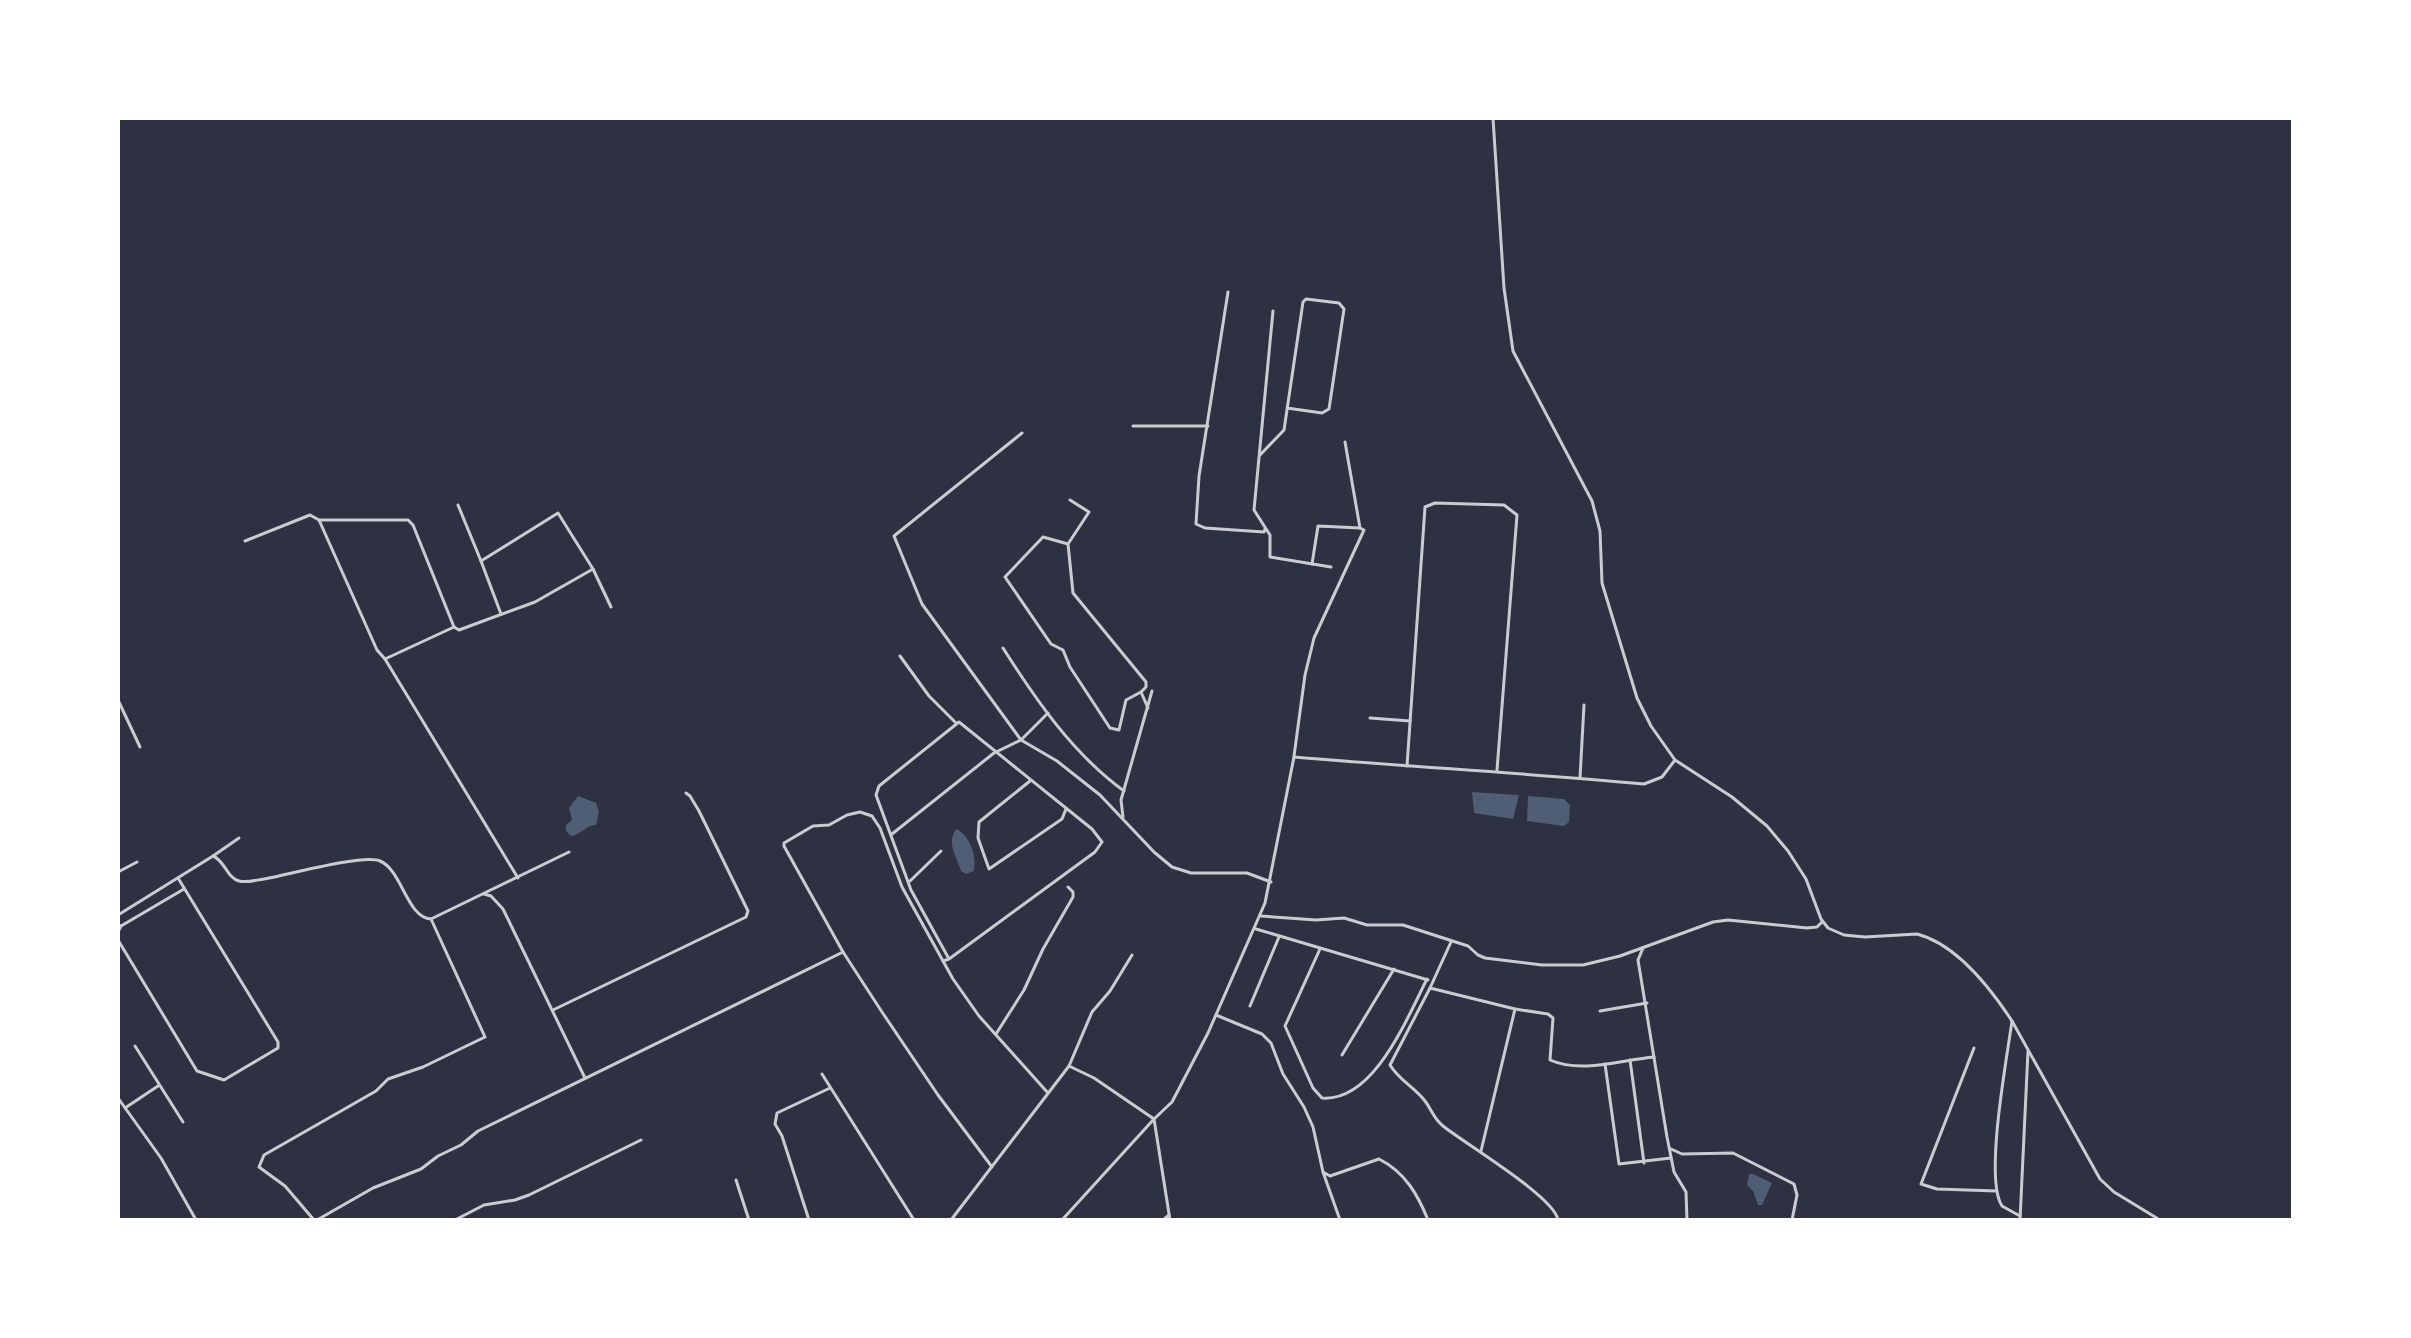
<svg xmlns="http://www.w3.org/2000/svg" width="2411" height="1338" font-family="Inter,sans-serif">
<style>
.water{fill:#4f5d75}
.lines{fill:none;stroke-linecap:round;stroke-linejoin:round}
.minor{stroke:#caccd0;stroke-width:3}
.tertiary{stroke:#caccd0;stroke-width:3}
</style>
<rect width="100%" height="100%" fill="#2d3142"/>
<g class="water">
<path d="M1472,792L1519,795L1513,819L1474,813Z"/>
<path d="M578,796L596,803L599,812L596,825C586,825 581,835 571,836L566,831V825L572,820L569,808Z"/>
<path d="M1528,796L1564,799L1570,805L1569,822L1564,826L1527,821Z"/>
<path d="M956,829C970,835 977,856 974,871L966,874L961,871C957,857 946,843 956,829Z"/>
<path d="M1749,1174H1753L1772,1183L1762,1205H1758L1753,1191L1747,1185Z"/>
</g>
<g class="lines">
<g class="minor">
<path d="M1228,292L1199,476L1196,524L1205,528L1264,532L1265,529"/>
<path d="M1273,311L1254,510L1270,535V557L1331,567"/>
<path d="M1133,426H1208"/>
<path d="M1022,433L894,536L922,604L1021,740L1057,761L1100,795L1154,852L1172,867L1191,873H1247L1271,882"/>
<path d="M1260,455L1284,430L1303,302L1306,299L1339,303L1344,309L1329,409L1322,413L1287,408"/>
<path d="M1070,500L1089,512L1068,544L1073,593L1146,682V687L1141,692L1148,708"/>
<path d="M458,505L481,561"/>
<path d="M245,541L310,515L319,520"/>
<path d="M1068,544L1043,537L1005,577L1051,644L1063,650L1070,667L1110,728L1119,730L1126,700L1141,692"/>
<path d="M1312,564L1318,526L1360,528"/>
<path d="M501,614L481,561L558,513L593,569L611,607"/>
<path d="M454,627L413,525L408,520H319L377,650L385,659L518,878"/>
<path d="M1003,648C1036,700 1073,754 1124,791"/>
<path d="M900,656L929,696L956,723"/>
<path d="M385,659L454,627L459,630L535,602L593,569"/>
<path d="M118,700L140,747"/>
<path d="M1370,718L1410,721"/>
<path d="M1294,756L1305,675L1314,638L1364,530L1360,528L1345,442"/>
<path d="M1407,766L1425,507L1435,503L1504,505L1517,515L1497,770"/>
<path d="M1580,778L1584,705"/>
<path d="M1030,781L979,822L978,838L989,869L1062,819L1066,809"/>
<path d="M1123,817L1121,800L1152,691"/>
<path d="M892,834L994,753L1021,740L1048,713"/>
<path d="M213,856L239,838"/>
<path d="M118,872L137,862"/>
<path d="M910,881L941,851"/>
<path d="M484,894L491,896L503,909L585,1078"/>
<path d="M118,915L213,856C225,861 227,878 239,881C247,883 256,880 264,879C287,875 363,854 380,861C402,870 407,918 431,919L569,852"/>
<path d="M1261,916L1316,920L1344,918L1367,925H1403L1468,946L1478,955L1485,958L1542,965H1583L1620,956L1713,922L1728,920L1807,928L1817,927L1822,922"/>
<path d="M118,925L121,926L118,932"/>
<path d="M121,926L184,889"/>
<path d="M1256,929L1428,980"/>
<path d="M118,940L197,1071L224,1080L278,1048V1042L178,878"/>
<path d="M1451,942L1430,988L1515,1009L1548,1014L1553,1018L1550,1060C1582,1074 1621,1060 1654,1057"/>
<path d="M1643,948L1638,960L1667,1137L1674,1172L1686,1192L1687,1220"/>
<path d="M1320,949L1285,1026L1313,1088L1322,1098C1374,1102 1407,1018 1427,979"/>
<path d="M943,961L949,959L1095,852L1102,842L1092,829L959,722L879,786L876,795L911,890L949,959"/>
<path d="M1430,988L1390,1065C1399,1080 1414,1087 1425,1101C1432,1110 1433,1118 1443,1126C1464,1143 1555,1197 1558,1220"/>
<path d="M1250,1006L1279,937"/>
<path d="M553,1010L746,917L748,911L699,811L690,796L686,793"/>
<path d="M1600,1011L1647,1003"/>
<path d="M1216,1015L1262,1034L1271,1043L1283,1074L1304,1107L1313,1127L1323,1172"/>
<path d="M2012,1021C2007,1058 1984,1179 2002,1206L2020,1216"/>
<path d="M996,1034L1024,990L1043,949L1073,897V892L1068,887"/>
<path d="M135,1046L183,1122"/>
<path d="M1974,1048L1921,1184L1937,1189L1996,1191"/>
<path d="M1342,1055L1394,969"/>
<path d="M1630,1060L1644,1163"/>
<path d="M1605,1064L1619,1164L1671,1158"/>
<path d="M1069,1066L1092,1012L1110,991L1132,955"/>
<path d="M822,1074L914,1220"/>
<path d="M118,1098L161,1158L196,1220"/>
<path d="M125,1108L158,1086"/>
<path d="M1671,1149L1682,1154L1733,1153L1794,1184L1797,1195L1792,1220"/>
<path d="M1481,1151L1515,1009"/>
<path d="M992,1167L938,1095L882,1012L843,952L784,846V843L813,826L829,825L847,815L860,812L872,816L880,828L902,887L953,979L979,1016L1048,1093"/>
<path d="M736,1180L749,1220"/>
<path d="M314,1220L285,1186L259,1167L264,1155L376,1091L388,1079L423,1067L485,1037L431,919"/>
<path d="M317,1220L373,1188L421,1169L438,1156L461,1145L478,1131L843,952"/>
<path d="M455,1220L484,1205L515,1200L529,1195L641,1140"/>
<path d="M809,1220L782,1136L775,1124L777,1113L830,1088"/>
<path d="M951,1220L1069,1066L1094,1078L1154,1119L1170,1220"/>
<path d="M1163,1220L1169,1215"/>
<path d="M1340,1220L1323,1172L1330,1176L1379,1159C1405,1172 1418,1195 1428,1220"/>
<path d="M2020,1220L2028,1051"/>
</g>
<g class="tertiary">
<path d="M1493,118L1504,288L1513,351L1592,501L1600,531L1602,583L1637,698L1651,726L1675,760L1732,797L1767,826L1788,851L1806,879L1821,919L1828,928L1844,935L1865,937L1917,934C1956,944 1991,989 2012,1021L2100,1179L2114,1192L2160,1220"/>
<path d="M1062,1220L1154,1119L1172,1102L1208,1033L1265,903L1294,757C1410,767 1527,773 1644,784L1662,777L1675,760"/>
</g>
</g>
<rect width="2411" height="1338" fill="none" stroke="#ffffff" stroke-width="240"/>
</svg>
